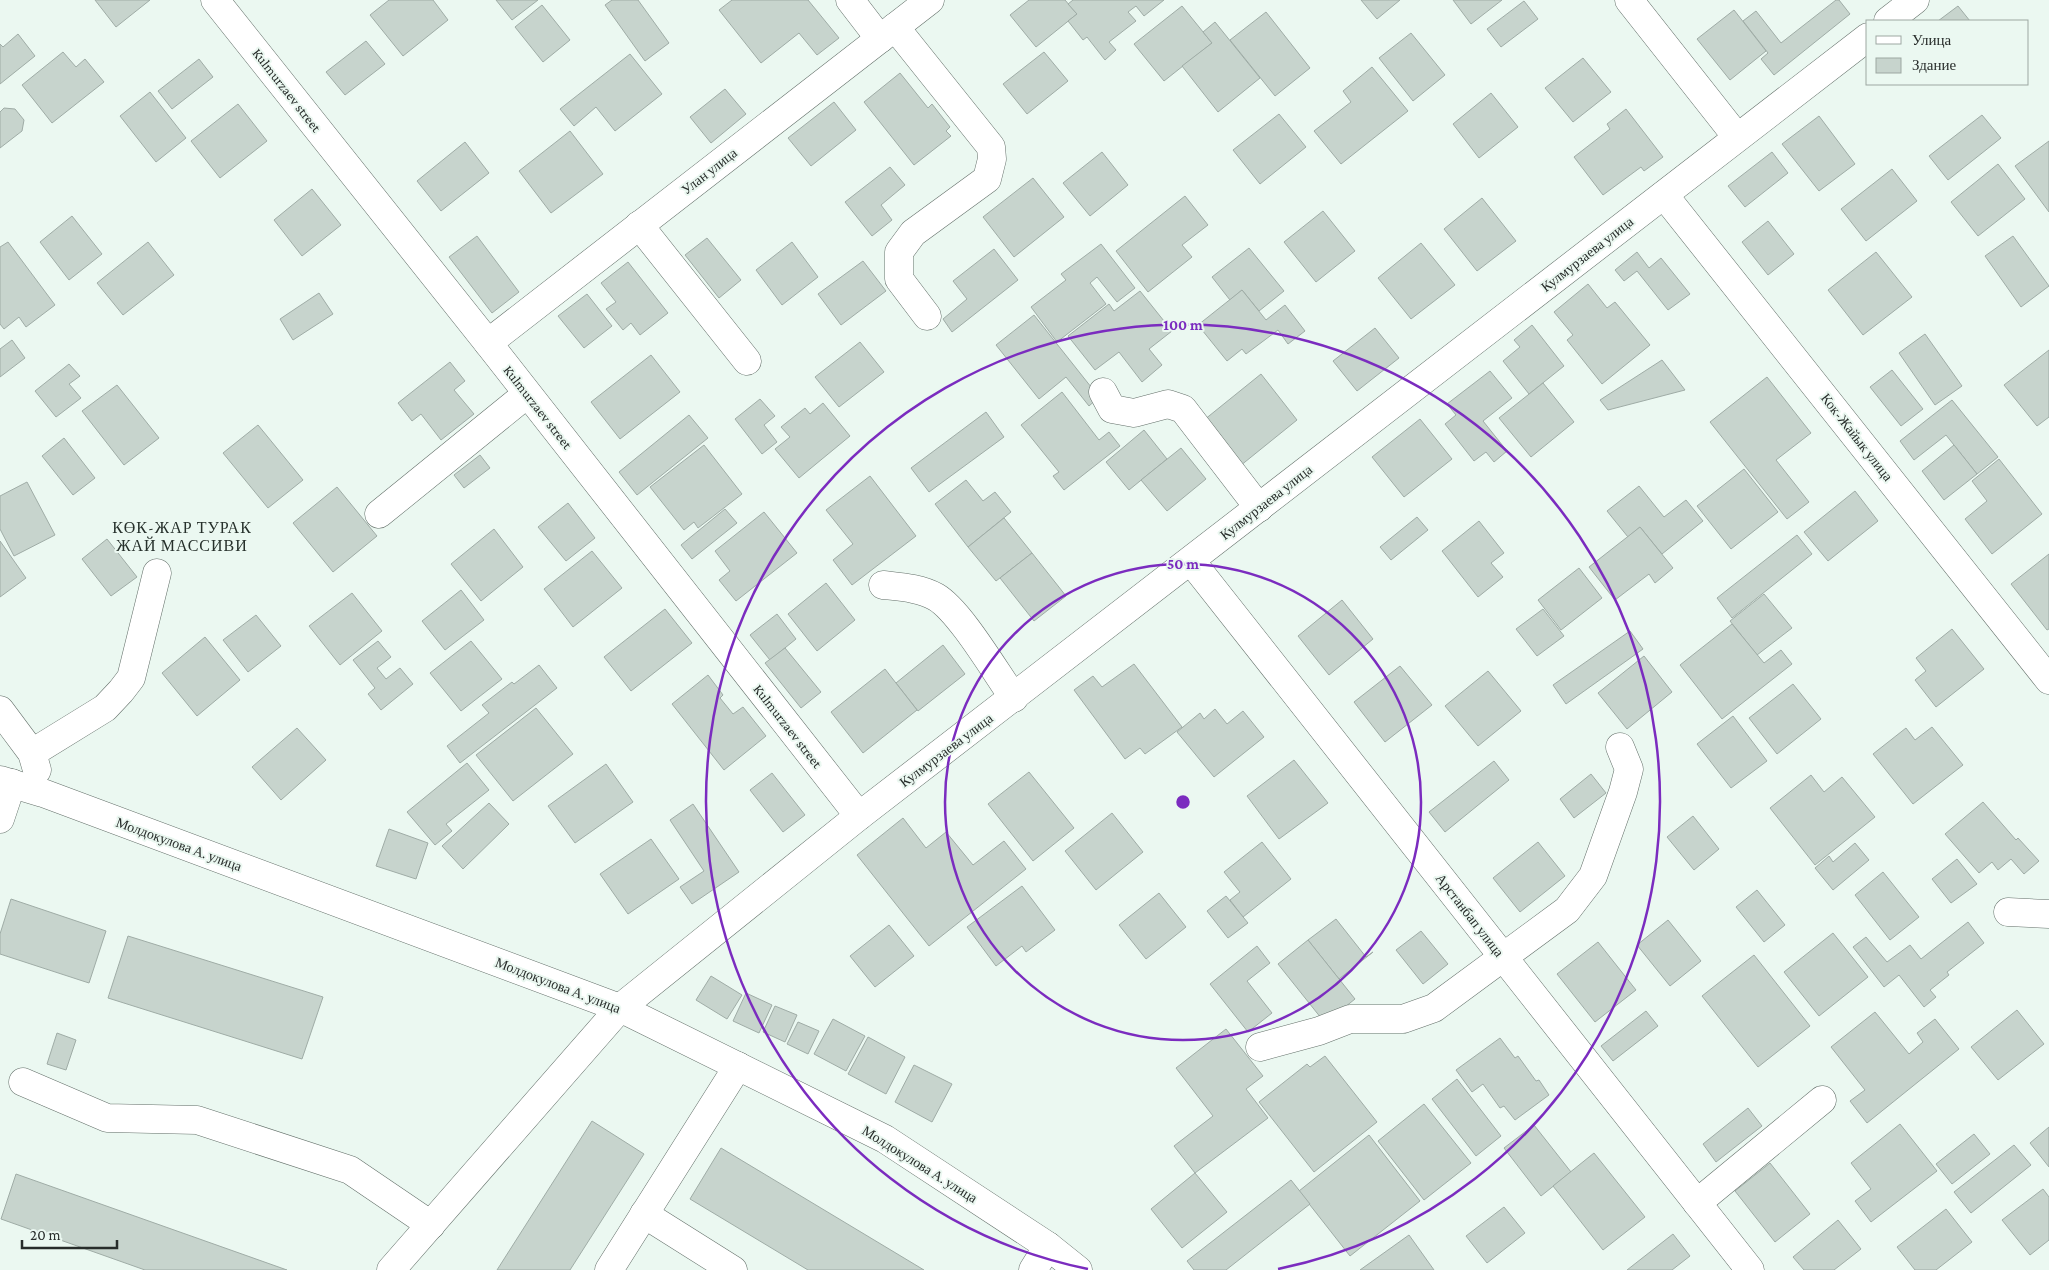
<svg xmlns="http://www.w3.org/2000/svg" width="2049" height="1270" font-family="'Crimson Pro',serif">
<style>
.building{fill:#c7d4cd;stroke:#9faca6}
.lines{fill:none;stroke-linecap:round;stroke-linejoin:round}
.minor-casing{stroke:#64706a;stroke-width:29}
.minor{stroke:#fff;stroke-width:28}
.ring{fill:none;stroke:#7b2cbf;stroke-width:2.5}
.labels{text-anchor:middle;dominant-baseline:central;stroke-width:4;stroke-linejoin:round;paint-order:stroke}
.street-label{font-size:14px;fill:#282d2b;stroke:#ebf8f1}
.quarter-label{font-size:16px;letter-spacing:1px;fill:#26302b;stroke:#ebf8f1}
.centre{fill:#7b2cbf;stroke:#ebf8f1;stroke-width:2.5}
.ring-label{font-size:15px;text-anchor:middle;font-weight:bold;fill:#7b2cbf;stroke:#ebf8f1;stroke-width:4;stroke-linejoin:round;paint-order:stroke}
</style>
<rect width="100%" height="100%" fill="#ebf8f1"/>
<g class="building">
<path d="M95,0H150L116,27Z"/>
<path d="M389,0H433L448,20L403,56L370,15Z"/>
<path d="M496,0H538L512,20Z"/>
<path d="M612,0H638L669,43L645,61L605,5Z"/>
<path d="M732,0H808L839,38L817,55L799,33L761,63L719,10Z"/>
<path d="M1029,0H1065L1077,14L1036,47L1010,15Z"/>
<path d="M1073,0H1164L1144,16L1136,6L1128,12L1136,21L1109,42L1116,50L1105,60L1087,37L1083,40L1068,21L1077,14L1068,4Z"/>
<path d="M1361,0H1400L1377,19Z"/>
<path d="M1453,0H1502L1471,24Z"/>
<path d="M1836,0H1839L1850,14L1774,75L1761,59L1768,53L1743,21L1756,11L1781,43Z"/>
<path d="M1524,1L1538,19L1501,47L1487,29Z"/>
<path d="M542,5L570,40L543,62L515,27Z"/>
<path d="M1182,6L1212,43L1164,81L1134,44Z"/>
<path d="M1958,6L1970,21H1938Z"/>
<path d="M1734,10L1766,51L1730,80L1697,39Z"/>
<path d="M1266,12L1310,68L1275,96L1230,40Z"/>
<path d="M1215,22L1260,78L1218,112L1182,66L1212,43L1203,32Z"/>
<path d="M1411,33L1445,75L1413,101L1379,58Z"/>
<path d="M18,34L35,56L0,84V44L3,47Z"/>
<path d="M366,41L385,64L345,95L326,72Z"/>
<path d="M63,52L76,67L85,59L104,82L52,123L22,85Z"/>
<path d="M1044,52L1068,81L1027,114L1003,84Z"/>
<path d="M630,54L662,94L615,131L596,107L574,126L560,109Z"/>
<path d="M1583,58L1611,92L1573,122L1545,88Z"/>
<path d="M199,59L213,77L172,109L158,91Z"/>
<path d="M1372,67L1408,111L1341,164L1314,131L1351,102L1343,91Z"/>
<path d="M900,73L928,108L932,104L950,127L946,131L951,136L914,165L864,102Z"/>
<path d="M725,89L746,114L711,143L690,117Z"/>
<path d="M150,92L186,138L156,162L120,116Z"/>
<path d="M1491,93L1518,127L1479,158L1453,124Z"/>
<path d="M834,102L856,130L811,166L788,138Z"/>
<path d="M238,104L267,141L220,178L191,141Z"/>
<path d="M4,108L15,109L24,120L22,131L0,148V112Z"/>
<path d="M1626,109L1663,157L1644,171L1641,167L1603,195L1574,157L1610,129L1607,124Z"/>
<path d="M1279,114L1306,147L1260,184L1233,150Z"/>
<path d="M1982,115L2001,138L1948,180L1929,156Z"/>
<path d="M1819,116L1855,164L1819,191L1782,144Z"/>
<path d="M570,131L603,174L551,213L519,171Z"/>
<path d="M2049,141V212L2015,166Z"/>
<path d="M465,142L489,173L441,211L417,181Z"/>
<path d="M1102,152L1128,185L1090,216L1063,183Z"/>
<path d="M1772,152L1788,173L1745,207L1728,186Z"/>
<path d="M1998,164L2025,199L1978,236L1951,202Z"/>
<path d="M890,167L905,185L881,205L892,220L872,236L845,202Z"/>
<path d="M1892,169L1917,201L1866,241L1841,209Z"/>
<path d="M1033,178L1064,217L1014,257L983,217Z"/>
<path d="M312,189L341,225L302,256L274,220Z"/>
<path d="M1185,196L1208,225L1182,245L1192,257L1148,292L1116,251Z"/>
<path d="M1482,198L1516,241L1477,271L1444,229Z"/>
<path d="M1323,211L1355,251L1316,282L1284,242Z"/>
<path d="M72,216L102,254L69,280L40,242Z"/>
<path d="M1768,221L1794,254L1768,275L1742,242Z"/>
<path d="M477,236L519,292L492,313L449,257Z"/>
<path d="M2013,236L2049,286L2021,307L1985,256Z"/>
<path d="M707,238L741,280L719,298L685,255Z"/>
<path d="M8,242L55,305L26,327L19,317L4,329L0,324V247Z"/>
<path d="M148,242L174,275L123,315L97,283Z"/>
<path d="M792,242L818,277L782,305L756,270Z"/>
<path d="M1421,243L1455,285L1411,319L1378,278Z"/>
<path d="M1101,244L1135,288L1117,302L1097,277L1090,283L1106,304L1057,342L1031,307L1066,280L1061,274Z"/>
<path d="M1249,248L1284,291L1259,311L1242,290L1230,300L1212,277Z"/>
<path d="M994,249L1018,280L952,332L943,319L967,299L953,281Z"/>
<path d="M1637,252L1649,268L1661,258L1690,294L1668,310L1637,271L1624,281L1615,270Z"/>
<path d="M1876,252L1912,297L1863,335L1828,290Z"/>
<path d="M863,261L886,291L841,325L818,294Z"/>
<path d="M628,262L668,313L640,335L631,323L623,330L606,309L616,302L601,283Z"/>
<path d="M1588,284L1607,308L1615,302L1650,345L1602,384L1567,340L1573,335L1554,312Z"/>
<path d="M1242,290L1266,320L1285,305L1305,331L1288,344L1278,330L1246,354L1242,349L1227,361L1198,325Z"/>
<path d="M1140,291L1172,331L1149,349L1162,365L1142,382L1119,352L1095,370L1068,336L1109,304L1114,311Z"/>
<path d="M319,293L333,314L293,340L280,319Z"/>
<path d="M587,294L612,326L584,348L558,316Z"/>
<path d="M1034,315L1099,397L1089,406L1066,377L1039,399L996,345Z"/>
<path d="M1532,325L1564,366L1529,394L1503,361L1520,347L1514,340Z"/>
<path d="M1375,328L1399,358L1357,391L1333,361Z"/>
<path d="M1925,334L1962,386L1935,405L1899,353Z"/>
<path d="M12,340L25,358L0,377V349Z"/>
<path d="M860,342L884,372L839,407L815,377Z"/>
<path d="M2049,350V417L2037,426L2004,385Z"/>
<path d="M651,355L680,392L620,439L591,402Z"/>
<path d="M1662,360L1685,390L1608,410L1600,400Z"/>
<path d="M450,362L465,381L454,390L474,414L441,440L421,414L412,421L398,403Z"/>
<path d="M69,364L80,376L69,384L81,398L56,417L35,391Z"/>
<path d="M1892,370L1923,409L1901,426L1870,387Z"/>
<path d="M1490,371L1512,398L1483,421L1507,451L1494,462L1486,452L1474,461L1445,424L1456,415L1447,404Z"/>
<path d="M1261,374L1297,420L1240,466L1204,420Z"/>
<path d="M1767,377L1811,433L1776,460L1809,502L1787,519L1710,422Z"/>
<path d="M1543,383L1574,422L1531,457L1499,418Z"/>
<path d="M117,385L159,438L124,465L82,411Z"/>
<path d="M1062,392L1099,440L1109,432L1120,446L1064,490L1053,476L1059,472L1021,425Z"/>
<path d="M760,399L775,416L764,425L777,442L762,454L735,419Z"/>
<path d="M1952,400L1998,457L1977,474L1946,435L1914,460L1900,441Z"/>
<path d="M823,403L850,436L799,478L775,449L790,437L781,427L805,408L810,414Z"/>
<path d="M986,412L1004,437L929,492L911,468Z"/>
<path d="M689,415L708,438L637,495L619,472Z"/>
<path d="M1420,419L1452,459L1404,497L1372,457Z"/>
<path d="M258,425L303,480L268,508L223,453Z"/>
<path d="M1144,430L1167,459L1129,490L1106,462Z"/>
<path d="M64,438L95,478L73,495L42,456Z"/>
<path d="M704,445L742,494L698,528L694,522L684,530L650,487Z"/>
<path d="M1954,445L1977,474L1944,500L1922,471Z"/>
<path d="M1181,448L1206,479L1167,511L1141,480Z"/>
<path d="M480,455L490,468L464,488L454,475Z"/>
<path d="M1999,459L2042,514L1992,554L1965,519L1987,501L1972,481Z"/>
<path d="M1744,469L1778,512L1731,549L1697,506Z"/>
<path d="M870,476L916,536L852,585L833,560L853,544L826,510Z"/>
<path d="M966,480L983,501L995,492L1011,512L968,547L935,504Z"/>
<path d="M27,482L55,535L14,556L0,529V496Z"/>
<path d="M1639,486L1664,517L1686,500L1703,521L1662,554L1640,527L1628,537L1607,511Z"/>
<path d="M337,487L377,536L333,572L293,523Z"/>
<path d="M1855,491L1878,521L1828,561L1804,532Z"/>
<path d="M568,503L595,538L566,561L538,527Z"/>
<path d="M725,509L737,523L692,559L681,545Z"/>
<path d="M764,512L797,553L736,601L719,580L730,571L715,551Z"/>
<path d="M1417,517L1428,530L1391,560L1380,547Z"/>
<path d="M1004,518L1032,553L996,581L968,547Z"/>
<path d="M1479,521L1504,553L1491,563L1503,577L1478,597L1442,551Z"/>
<path d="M1640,527L1673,568L1655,583L1649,574L1615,600L1589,567Z"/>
<path d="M494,529L523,567L481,601L451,564Z"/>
<path d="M1797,535L1812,554L1732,618L1717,598Z"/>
<path d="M107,539L137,577L111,596L82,559Z"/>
<path d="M0,541L26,578L0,597Z"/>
<path d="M592,551L622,588L573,627L544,589Z"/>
<path d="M1032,553L1066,596L1034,621L1000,578Z"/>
<path d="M2049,554V629L2047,630L2011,584Z"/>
<path d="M1579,568L1602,598L1561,630L1538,600Z"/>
<path d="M826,583L855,620L817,651L788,614Z"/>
<path d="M461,590L484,620L445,650L422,621Z"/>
<path d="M352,593L382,631L340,665L309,626Z"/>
<path d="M1764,594L1792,628L1757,655L1730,621Z"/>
<path d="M1342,600L1373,639L1329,675L1298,636Z"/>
<path d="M665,609L692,643L631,691L604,657Z"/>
<path d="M1543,609L1564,636L1537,656L1516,629Z"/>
<path d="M777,614L796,639L770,660L750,635Z"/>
<path d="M256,615L281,646L248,672L223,640Z"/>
<path d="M1732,624L1764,663L1781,650L1792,664L1722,719L1680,665Z"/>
<path d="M1952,629L1984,669L1936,707L1915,680L1926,671L1916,658Z"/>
<path d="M1630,631L1643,649L1566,704L1553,685Z"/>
<path d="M205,637L240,680L197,716L162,673Z"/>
<path d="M378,641L391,657L377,668L386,679L400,668L413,684L381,710L368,694L375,688L353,660Z"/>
<path d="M471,641L502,679L461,711L430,673Z"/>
<path d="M943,645L965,674L918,711L896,683Z"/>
<path d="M785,648L821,692L801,708L765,663Z"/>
<path d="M1644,656L1672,692L1627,729L1598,693Z"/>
<path d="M1134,664L1182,727L1145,754L1140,748L1125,759L1074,690L1093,676L1102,687Z"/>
<path d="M539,665L557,688L460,763L447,746L489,713L482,705L512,682L514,684Z"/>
<path d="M1400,666L1432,705L1385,742L1354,702Z"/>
<path d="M885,669L917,710L863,753L831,712Z"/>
<path d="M1488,671L1521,711L1478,746L1445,706Z"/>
<path d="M708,675L723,695L720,698L733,714L743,707L766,736L724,770L672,704Z"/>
<path d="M1793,684L1821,719L1777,754L1749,718Z"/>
<path d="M536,708L573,754L513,801L476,755Z"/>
<path d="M1215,709L1227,724L1243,711L1264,737L1214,777L1177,732L1200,713L1204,719Z"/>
<path d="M1733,716L1767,761L1731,788L1697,744Z"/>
<path d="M1932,727L1963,765L1913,804L1873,754L1906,728L1915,740Z"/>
<path d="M297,728L326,760L281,800L252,767Z"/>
<path d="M1294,760L1328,803L1279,839L1247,796Z"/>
<path d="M1494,761L1509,780L1445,832L1429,812Z"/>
<path d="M467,763L489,790L446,824L452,831L435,845L407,812Z"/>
<path d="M606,764L633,802L575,843L548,806Z"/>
<path d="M1029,772L1074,828L1033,861L988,804Z"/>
<path d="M772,773L805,815L783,832L750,790Z"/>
<path d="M1591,774L1606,793L1574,818L1560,799Z"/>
<path d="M1811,775L1824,792L1842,777L1875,817L1815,865L1770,808Z"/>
<path d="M1983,802L2016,840L2018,838L2039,861L2024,874L2011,859L1998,870L1992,862L1979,873L1945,834Z"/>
<path d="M489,803L509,824L463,869L442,846Z"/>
<path d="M693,804L739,872L692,904L680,887L704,871L670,820Z"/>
<path d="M1112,813L1143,852L1096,890L1065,851Z"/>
<path d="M1693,816L1719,849L1694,870L1667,837Z"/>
<path d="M903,818L926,848L946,832L973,865L1004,841L1026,869L929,946L857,855Z"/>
<path d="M389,829L428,843L416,879L376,866Z"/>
<path d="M651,839L679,879L628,914L600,874Z"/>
<path d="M1262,842L1291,879L1243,917L1230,900L1240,892L1224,872Z"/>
<path d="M1538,842L1565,876L1520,912L1493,878Z"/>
<path d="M1855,843L1869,860L1833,890L1815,868L1829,856L1833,862Z"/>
<path d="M1957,859L1977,884L1951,903L1932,879Z"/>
<path d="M1883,872L1919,917L1890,940L1855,895Z"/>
<path d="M1022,886L1055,930L1026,952L1022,946L996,966L967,927Z"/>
<path d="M1757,890L1785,925L1764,942L1736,907Z"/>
<path d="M1159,893L1186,927L1146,959L1119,925Z"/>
<path d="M1226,896L1248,923L1228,938L1207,911Z"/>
<path d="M11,899L106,931L89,983L0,954V934Z"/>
<path d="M1336,919L1366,957L1373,952L1339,979L1308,940Z"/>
<path d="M1668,920L1701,961L1670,986L1637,945Z"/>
<path d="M1968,922L1984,943L1947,972L1949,975L1930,990L1936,997L1924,1007L1899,975L1884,987L1853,947L1866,937L1887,962L1910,945L1921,959Z"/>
<path d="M889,925L914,956L875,987L850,956Z"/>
<path d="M1421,931L1448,964L1423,984L1396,950Z"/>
<path d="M1833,933L1868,977L1819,1016L1784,972Z"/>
<path d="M128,936L323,997L302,1059L108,998Z"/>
<path d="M1308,940L1355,999L1325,1023L1278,964Z"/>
<path d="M1598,942L1636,990L1595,1022L1557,974Z"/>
<path d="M1257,946L1270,963L1247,981L1272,1013L1248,1032L1210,984Z"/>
<path d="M1754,955L1810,1026L1758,1067L1702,996Z"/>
<path d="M711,976L742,995L727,1019L696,1000Z"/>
<path d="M746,993L772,1005L759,1033L733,1021Z"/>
<path d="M775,1006L797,1015L785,1042L763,1032Z"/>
<path d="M2017,1010L2044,1044L1998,1080L1971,1047Z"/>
<path d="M1646,1011L1658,1026L1613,1061L1601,1046Z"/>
<path d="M1875,1012L1909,1054L1923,1042L1917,1033L1935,1019L1959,1049L1867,1123L1850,1101L1865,1090L1831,1047Z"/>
<path d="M833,1019L865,1036L846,1071L814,1054Z"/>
<path d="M798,1022L819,1031L808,1054L787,1044Z"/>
<path d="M1226,1029L1263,1076L1246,1089L1268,1118L1195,1173L1174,1146L1213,1116L1176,1068Z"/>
<path d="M57,1033L76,1040L66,1070L47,1064Z"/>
<path d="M868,1037L905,1057L886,1094L848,1074Z"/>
<path d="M1500,1038L1515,1058L1518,1056L1536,1081L1539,1080L1549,1095L1515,1120L1504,1106L1500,1108L1483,1084L1472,1092L1456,1070Z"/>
<path d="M1325,1056L1377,1122L1314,1172L1259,1102L1307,1064L1310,1067Z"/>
<path d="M914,1065L952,1084L932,1122L895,1102Z"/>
<path d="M1457,1079L1501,1136L1476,1156L1432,1099Z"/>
<path d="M1424,1104L1471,1163L1424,1200L1378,1141Z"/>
<path d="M1748,1108L1762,1126L1716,1162L1703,1144Z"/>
<path d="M592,1121L644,1154L570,1270H497Z"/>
<path d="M1900,1124L1937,1171L1871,1222L1855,1201L1871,1189L1851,1163Z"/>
<path d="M1534,1125L1571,1172L1541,1196L1504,1148Z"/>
<path d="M2049,1127V1167L2030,1143Z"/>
<path d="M1974,1134L1990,1154L1952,1184L1936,1164Z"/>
<path d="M1369,1135L1420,1201L1350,1256L1299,1191Z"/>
<path d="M2014,1145L2031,1165L1971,1213L1954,1192Z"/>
<path d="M721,1148L924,1270H808L690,1199Z"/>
<path d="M1594,1153L1645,1217L1603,1250L1553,1186Z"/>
<path d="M1770,1163L1810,1214L1775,1242L1735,1191Z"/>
<path d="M1195,1173L1227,1212L1182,1248L1151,1209Z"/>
<path d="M16,1174L287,1270H145L1,1219Z"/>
<path d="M1291,1180L1310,1204L1226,1270H1194L1187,1261Z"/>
<path d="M2043,1189L2049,1197V1240L2030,1255L2002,1220Z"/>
<path d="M1504,1207L1525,1233L1487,1263L1466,1236Z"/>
<path d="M1946,1209L1972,1242L1936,1270H1915L1897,1247Z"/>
<path d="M1838,1220L1861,1249L1834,1270H1804L1793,1257Z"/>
<path d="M1673,1234L1690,1256L1672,1270H1627Z"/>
<path d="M1409,1235L1434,1270H1360Z"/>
</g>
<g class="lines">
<g class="minor-casing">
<g id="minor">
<path d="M215,0L488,343L859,816"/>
<path d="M850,0L880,39"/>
<path d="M1629,0L1737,137"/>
<path d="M1888,21L1915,0"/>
<path d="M895,27L991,147L992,159L987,179L913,233L899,252V279L927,316"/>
<path d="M1664,195L2049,680"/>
<path d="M639,225L747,361"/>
<path d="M488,343L930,0"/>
<path d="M1103,392L1112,409L1134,413L1168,404L1183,409L1259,508"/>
<path d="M379,514L527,394"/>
<path d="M1191,561L1750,1270"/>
<path d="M883,585C901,587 920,588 936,597C960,611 996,673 1014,698"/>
<path d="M0,710L32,753L37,770"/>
<path d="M32,753L105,708L121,691L131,678L157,573"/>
<path d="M0,780L43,793L620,1008L885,1139L1048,1246L1078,1270"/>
<path d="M0,819L12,783"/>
<path d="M2008,912L2049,914"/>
<path d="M1260,1047L1319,1031L1350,1019H1403L1434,1008L1567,910L1593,876L1623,792L1629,769L1620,747"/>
<path d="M23,1082L107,1118L197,1120L350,1170L431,1225"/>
<path d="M1697,1203L1822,1100"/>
<path d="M644,1214L733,1270"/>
<path d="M391,1270L620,1008L859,816L1868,37"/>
<path d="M609,1270L738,1066"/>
<path d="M1033,1270L1048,1246"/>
</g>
</g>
<use href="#minor" class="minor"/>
</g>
<g class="ring">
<circle cx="1183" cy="802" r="238"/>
<path d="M1088 1269A477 477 0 1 1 1278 1269"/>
</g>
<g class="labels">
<g class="street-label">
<text transform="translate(287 90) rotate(52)">Kulmurzaev street</text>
<text transform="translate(709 171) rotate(-38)">Улан улица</text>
<text transform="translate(1587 254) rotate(-38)">Кулмурзаева улица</text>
<text transform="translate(538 407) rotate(52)">Kulmurzaev street</text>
<text transform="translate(1857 437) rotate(52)">Кок-Жайык улица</text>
<text transform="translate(1266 502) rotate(-38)">Кулмурзаева улица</text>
<text transform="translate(788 726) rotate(52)">Kulmurzaev street</text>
<text transform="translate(946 750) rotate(-37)">Кулмурзаева улица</text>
<text transform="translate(179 844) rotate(20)">Молдокулова А. улица</text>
<text transform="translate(1470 915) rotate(52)">Арстанбап улица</text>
<text transform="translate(558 985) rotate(21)">Молдокулова А. улица</text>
<text transform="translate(920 1164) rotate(32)">Молдокулова А. улица</text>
</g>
<g class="quarter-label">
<text x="182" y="527">КӨК-ЖАР ТУРАК<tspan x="182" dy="18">ЖАЙ МАССИВИ</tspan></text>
</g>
</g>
<circle cx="1183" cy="802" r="8" class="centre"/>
<g class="ring-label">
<text x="1183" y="330">100 m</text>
<text x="1183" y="569">50 m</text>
</g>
<rect x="1866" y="20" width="162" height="65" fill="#ebf8f1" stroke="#9da7a2"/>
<rect x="1876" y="36" width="25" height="8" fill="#ffffff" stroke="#9da7a2"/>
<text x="1912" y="45" font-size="15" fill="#282d2b">Улица</text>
<rect x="1876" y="58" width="25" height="15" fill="#c7d4cd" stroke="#9da7a2"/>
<text x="1912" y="70" font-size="15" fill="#282d2b">Здание</text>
<path d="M22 1240v8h95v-8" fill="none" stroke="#282d2b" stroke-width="2.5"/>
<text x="30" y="1240" font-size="15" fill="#282d2b" stroke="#ebf8f1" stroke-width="4" paint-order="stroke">20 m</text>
</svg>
